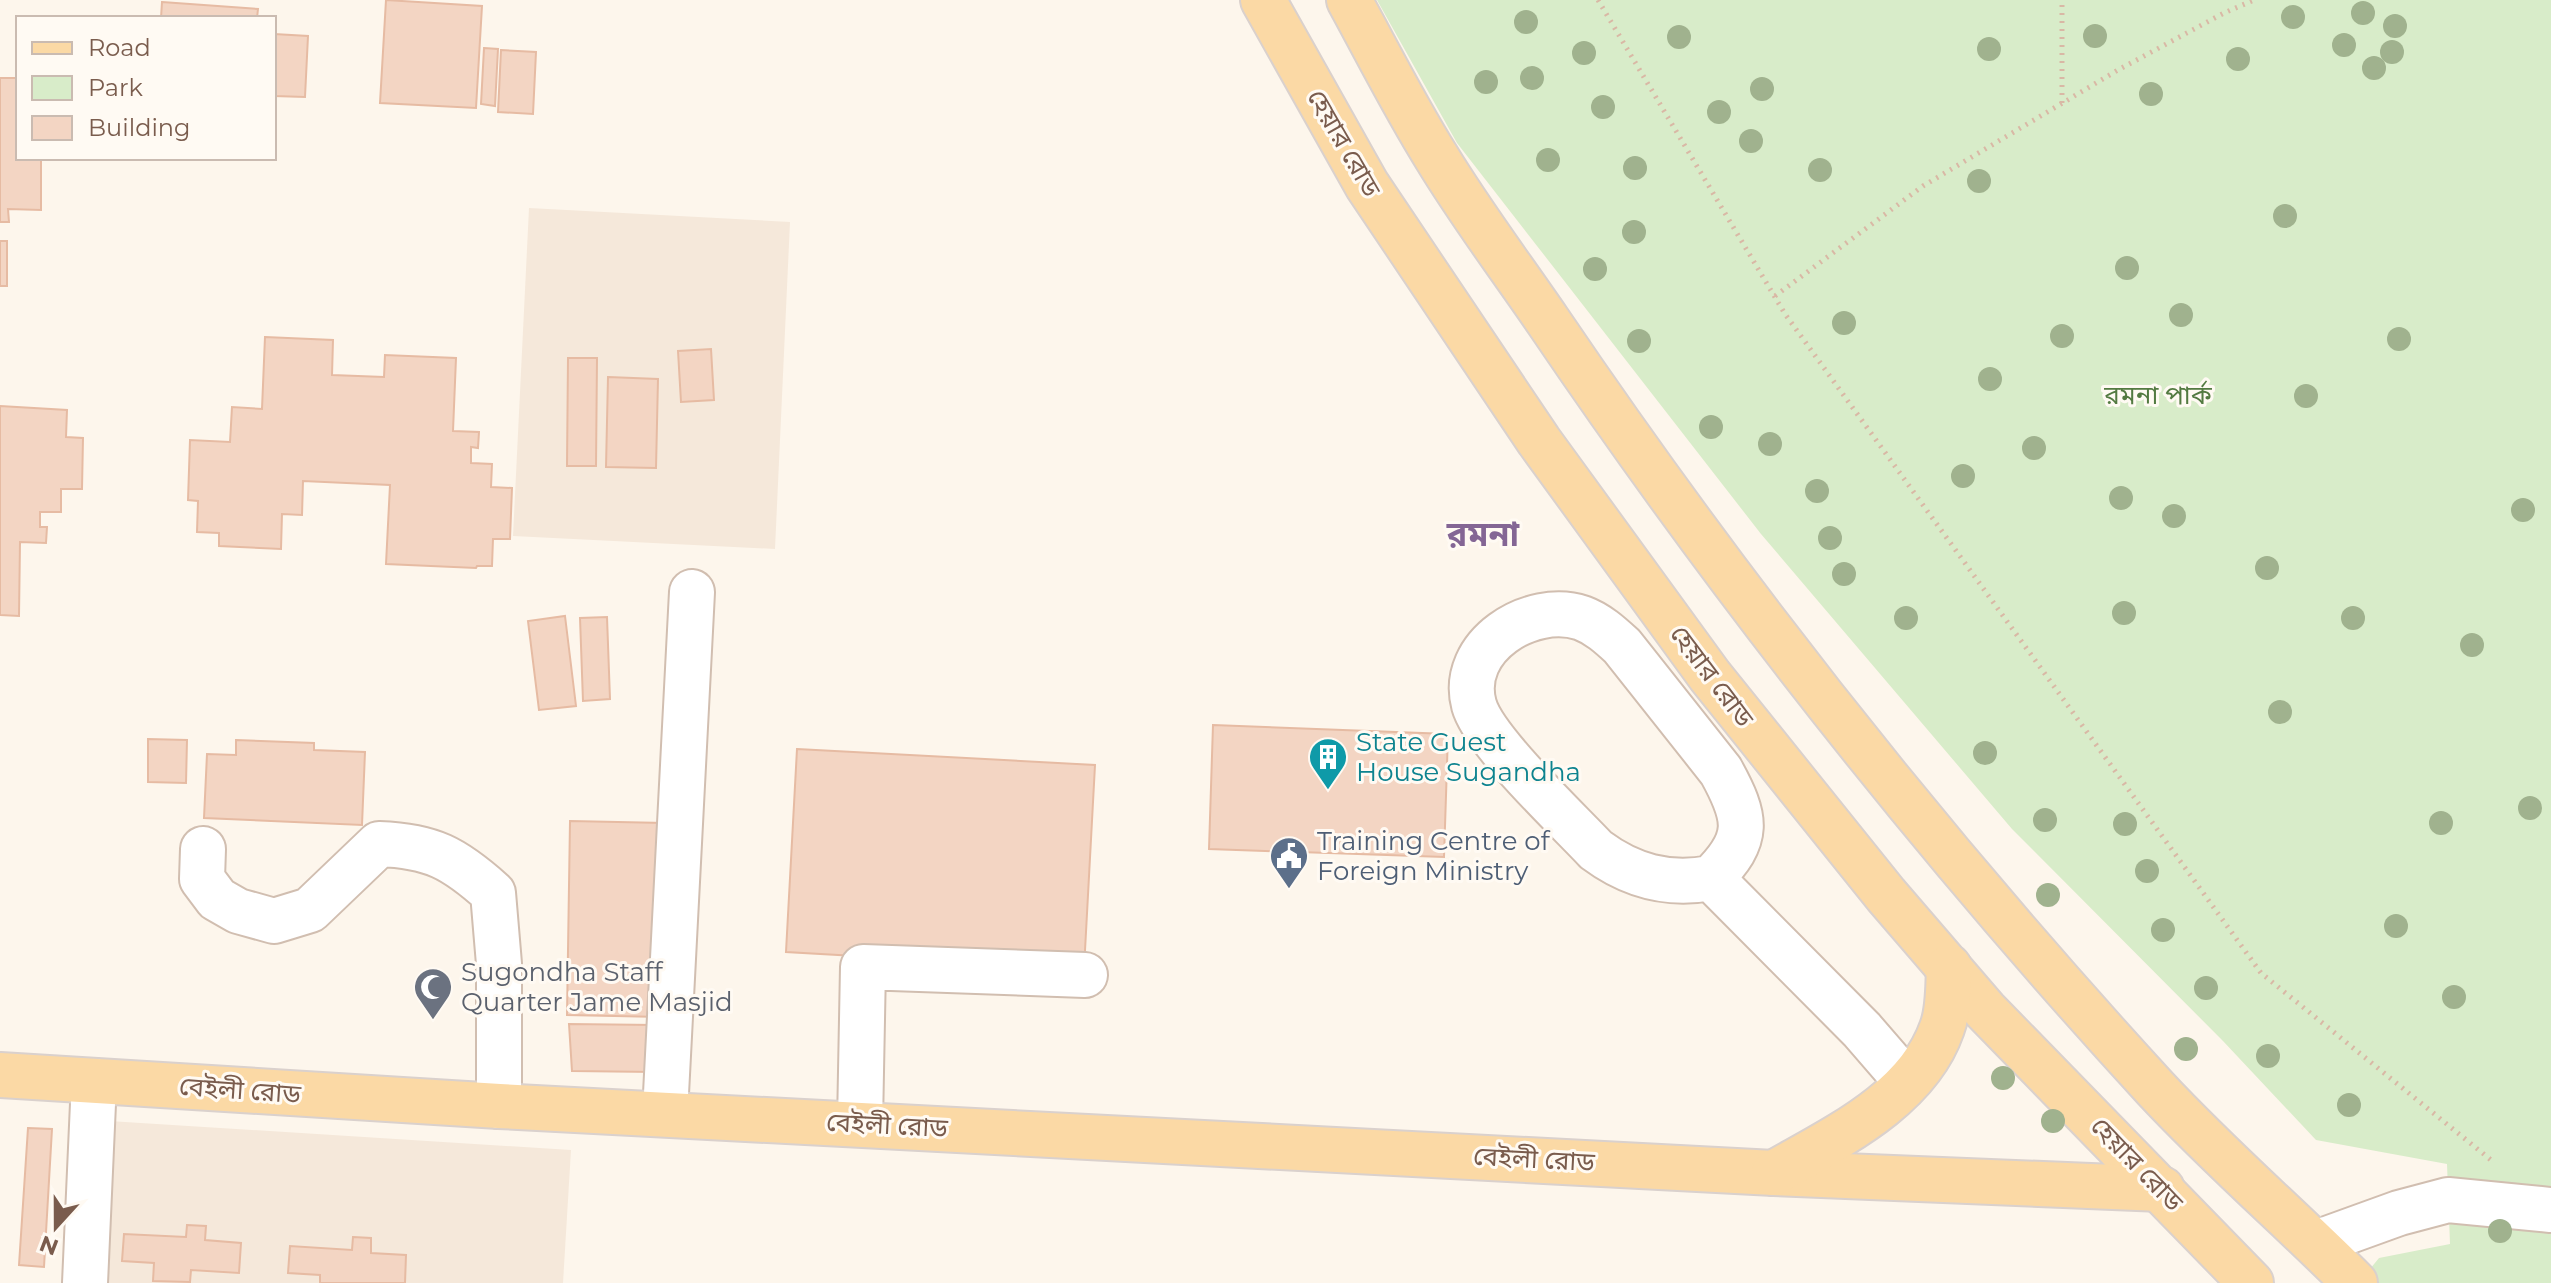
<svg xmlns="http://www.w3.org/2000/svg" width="2551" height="1283" font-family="Montserrat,'Noto Sans Bengali',sans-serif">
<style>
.residential{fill:#f5e8da}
.green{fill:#d8ecc9}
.building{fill:#f3d5c3;stroke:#e6bba3;stroke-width:2}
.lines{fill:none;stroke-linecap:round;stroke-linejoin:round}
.minor-casing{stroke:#d1beb0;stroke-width:48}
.major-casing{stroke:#dad1cd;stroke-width:48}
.path{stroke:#d9b8a5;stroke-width:5;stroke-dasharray:2 6;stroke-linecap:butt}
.minor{stroke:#fff;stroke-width:44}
.major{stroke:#fbd9a5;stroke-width:44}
.tree{fill:#a0b28e}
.labels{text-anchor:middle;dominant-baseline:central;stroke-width:6;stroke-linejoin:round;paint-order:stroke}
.street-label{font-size:26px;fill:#7a5c4d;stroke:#fffaf3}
.park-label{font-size:26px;fill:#537a41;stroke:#fffaf3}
.culture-label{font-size:26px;fill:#0d838f;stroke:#fffaf3;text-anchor:start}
.service-label{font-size:26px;fill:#4e5e75;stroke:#fffaf3;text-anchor:start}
.worship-label{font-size:26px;fill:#5b616d;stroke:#fffaf3;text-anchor:start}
.district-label{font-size:34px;font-weight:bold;fill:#846695;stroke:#fffaf3}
</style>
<rect width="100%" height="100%" fill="#fdf6ec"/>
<g class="residential">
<path d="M529,208L790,222L775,549L513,536Z"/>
<path d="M109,1121L571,1150L563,1283H100Z"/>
</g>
<path class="green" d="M1377,0H2551V1283H2371L2370,1269L2379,1258L2450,1244L2447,1164L2316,1140L2223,1041L2012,829L1761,534L1457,143Z"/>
<g class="building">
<path d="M386,0L482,6L476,108L380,103Z"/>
<path d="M162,2L258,9L257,18H161Z"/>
<path d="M274,34L308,36L305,97L274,96Z"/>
<path d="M484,48L498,49L495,106L481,104Z"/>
<path d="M501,50L536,52L533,114L498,112Z"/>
<path d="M0,78H18V158H41V210L8,209L9,222H0Z"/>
<rect x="0" y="241" width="7" height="45"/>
<path d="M265,337L333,340L332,375L384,377L385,355L456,358L453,431L479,432L478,448L471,447V463L492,464L491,487L512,488L510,539H493L492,566H477L476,568L386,564L390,485L303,481L302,515L282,514L281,549L219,546V533L197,532L198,501L188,500L190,440L230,442L232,407L262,409Z"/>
<path d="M711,349L714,400L681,402L678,351Z"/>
<path d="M568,358H597L596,466H567Z"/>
<path d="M608,377L658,379L656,468L606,467Z"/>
<path d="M0,406L67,410L66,437L83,438L82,489H61V512H40V527H47L46,543L20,542L19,616L0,615Z"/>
<path d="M565,616L576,706L539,710L528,621Z"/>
<path d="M607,617L610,699L583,701L580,618Z"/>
<path d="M1213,725L1448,734L1444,857L1209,849Z"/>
<path d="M148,739L187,740L186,783L148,782Z"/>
<path d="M236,740L314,743V750L365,752L362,825L204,818L207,754L236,755Z"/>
<path d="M797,749L1095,765L1084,969L786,952Z"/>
<path d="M570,821L665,823L661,1017L567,1015Z"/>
<path d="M569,1024L655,1025V1072L572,1071Z"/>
<path d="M28,1128L52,1129L44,1267L19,1265Z"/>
<path d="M187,1225L206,1226L205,1240L241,1243L239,1273L191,1270L190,1282L153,1281L154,1263L122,1261L124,1234L186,1237Z"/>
<path d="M353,1237L371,1238V1253L406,1255L405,1283H320V1275L288,1273L290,1246L352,1250Z"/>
</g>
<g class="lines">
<g class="minor-casing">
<g id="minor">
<path d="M203,849L202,879L217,899L238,911L274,921L310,910L379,844C432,846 454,858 493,893L499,964V1106"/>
<path d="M1711,878C1751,839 1747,818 1721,771L1622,646C1610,635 1598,624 1582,618C1531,601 1458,646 1474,705C1484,741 1567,819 1596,850C1631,876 1668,886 1711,878L1862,1030L1907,1082"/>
<path d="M665,1113L692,592"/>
<path d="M860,1124L863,967L1085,975"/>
<path d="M2316,1243L2399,1213L2448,1200L2551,1210"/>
<path d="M85,1283L94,1081"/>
</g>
</g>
<g class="major-casing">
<g id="major">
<path d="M1263,0L1367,185L1539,441L1710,676L1886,895L1985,1010L2251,1283"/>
<path d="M1349,0C1378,53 1405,107 1437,158C1471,214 1511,267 1548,321C1731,591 1934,847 2155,1088C2218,1156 2289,1217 2355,1283"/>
<path d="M0,1075L499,1106L1774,1173L2162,1189"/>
<path d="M1774,1173C1835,1138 1917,1100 1942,1028C1949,1010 1948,987 1949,967"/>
</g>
</g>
<g class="path">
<path d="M1598,0L1785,314L2261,973L2491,1160"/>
<path d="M2062,103V0"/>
<path d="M1775,296L1923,186L2118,70L2224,13L2254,0"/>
</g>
<use href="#minor" class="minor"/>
<use href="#major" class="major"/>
</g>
<g class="tree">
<circle cx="2363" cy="13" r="12"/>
<circle cx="2293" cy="17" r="12"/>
<circle cx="1526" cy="22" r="12"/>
<circle cx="2395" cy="26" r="12"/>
<circle cx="2095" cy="36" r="12"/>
<circle cx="1679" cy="37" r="12"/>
<circle cx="2344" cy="45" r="12"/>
<circle cx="1989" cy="49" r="12"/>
<circle cx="2392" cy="52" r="12"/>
<circle cx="1584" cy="53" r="12"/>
<circle cx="2238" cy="59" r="12"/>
<circle cx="2374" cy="68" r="12"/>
<circle cx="1532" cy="78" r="12"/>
<circle cx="1486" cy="82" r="12"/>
<circle cx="1762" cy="89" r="12"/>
<circle cx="2151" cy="94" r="12"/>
<circle cx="1603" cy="107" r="12"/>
<circle cx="1719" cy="112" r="12"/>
<circle cx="1751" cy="141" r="12"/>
<circle cx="1548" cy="160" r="12"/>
<circle cx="1635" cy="168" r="12"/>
<circle cx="1820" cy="170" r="12"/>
<circle cx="1979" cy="181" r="12"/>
<circle cx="2285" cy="216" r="12"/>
<circle cx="1634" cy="232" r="12"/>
<circle cx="2127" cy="268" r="12"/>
<circle cx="1595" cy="269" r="12"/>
<circle cx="2181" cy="315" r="12"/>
<circle cx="1844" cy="323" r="12"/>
<circle cx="2062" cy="336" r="12"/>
<circle cx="2399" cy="339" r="12"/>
<circle cx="1639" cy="341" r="12"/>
<circle cx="1990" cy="379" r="12"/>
<circle cx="2306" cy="396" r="12"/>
<circle cx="1711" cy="427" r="12"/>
<circle cx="1770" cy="444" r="12"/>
<circle cx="2034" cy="448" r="12"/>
<circle cx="1963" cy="476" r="12"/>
<circle cx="1817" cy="491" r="12"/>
<circle cx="2121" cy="498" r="12"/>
<circle cx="2523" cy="510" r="12"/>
<circle cx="2174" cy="516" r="12"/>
<circle cx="1830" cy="538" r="12"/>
<circle cx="2267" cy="568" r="12"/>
<circle cx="1844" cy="574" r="12"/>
<circle cx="2124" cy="613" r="12"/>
<circle cx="1906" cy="618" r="12"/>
<circle cx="2353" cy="618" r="12"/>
<circle cx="2472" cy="645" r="12"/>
<circle cx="2280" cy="712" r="12"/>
<circle cx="1985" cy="753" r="12"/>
<circle cx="2530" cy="808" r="12"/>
<circle cx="2045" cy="820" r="12"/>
<circle cx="2441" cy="823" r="12"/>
<circle cx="2125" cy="824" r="12"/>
<circle cx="2147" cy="871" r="12"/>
<circle cx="2048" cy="895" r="12"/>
<circle cx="2396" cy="926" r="12"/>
<circle cx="2163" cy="930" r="12"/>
<circle cx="2206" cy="988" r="12"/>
<circle cx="2454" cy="997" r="12"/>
<circle cx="2186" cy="1049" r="12"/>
<circle cx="2268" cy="1056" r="12"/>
<circle cx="2003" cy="1078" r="12"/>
<circle cx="2349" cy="1105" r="12"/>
<circle cx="2053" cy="1121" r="12"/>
<circle cx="2500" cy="1231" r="12"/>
</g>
<defs>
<g id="building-pin" transform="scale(2)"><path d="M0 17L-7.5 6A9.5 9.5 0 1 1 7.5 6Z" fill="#0f9aa8" stroke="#fffaf3"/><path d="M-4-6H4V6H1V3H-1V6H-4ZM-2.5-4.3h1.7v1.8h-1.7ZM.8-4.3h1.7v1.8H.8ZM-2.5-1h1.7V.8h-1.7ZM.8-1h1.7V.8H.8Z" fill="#fff"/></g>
<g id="civic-pin" transform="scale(2)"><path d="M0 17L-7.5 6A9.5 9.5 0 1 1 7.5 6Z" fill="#5c6f8a" stroke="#fffaf3"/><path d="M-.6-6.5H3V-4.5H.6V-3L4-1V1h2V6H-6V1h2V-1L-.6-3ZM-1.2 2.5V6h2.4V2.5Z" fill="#fff"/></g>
<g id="mosque-pin" transform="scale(2)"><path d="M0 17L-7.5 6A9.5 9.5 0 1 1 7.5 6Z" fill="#6b7280" stroke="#fffaf3"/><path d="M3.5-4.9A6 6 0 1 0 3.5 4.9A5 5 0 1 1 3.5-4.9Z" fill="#fff"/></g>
</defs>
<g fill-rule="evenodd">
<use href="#building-pin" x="1328" y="757"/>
<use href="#civic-pin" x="1289" y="856"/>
<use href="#mosque-pin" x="433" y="987"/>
</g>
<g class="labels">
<g class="street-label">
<text transform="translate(1344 143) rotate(60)">হেয়ার রোড</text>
<text transform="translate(1712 676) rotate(53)">হেয়ার রোড</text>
<text transform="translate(240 1090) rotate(4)">বেইলী রোড</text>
<text transform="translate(887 1125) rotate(3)">বেইলী রোড</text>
<text transform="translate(1534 1159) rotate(3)">বেইলী রোড</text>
<text transform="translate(2137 1164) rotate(46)">হেয়ার রোড</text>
</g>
<g class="park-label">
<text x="2158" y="395">রমনা পার্ক</text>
</g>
<g class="culture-label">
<text x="1356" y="742">State Guest<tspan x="1356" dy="30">House Sugandha</tspan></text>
</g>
<g class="service-label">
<text x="1317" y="841">Training Centre of<tspan x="1317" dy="30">Foreign Ministry</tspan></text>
</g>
<g class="worship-label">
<text x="461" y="972">Sugondha Staff<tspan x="461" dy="30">Quarter Jame Masjid</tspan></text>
</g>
<g class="district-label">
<text x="1483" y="534">রমনা</text>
</g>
</g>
<rect x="16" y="16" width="260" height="144" fill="#fffaf3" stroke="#cabbb1" stroke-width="2"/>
<rect x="32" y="42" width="40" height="12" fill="#fbd9a5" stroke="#cabbb1" stroke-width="2"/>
<text x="88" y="56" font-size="24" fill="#7a5c4d">Road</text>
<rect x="32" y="76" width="40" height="24" fill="#d8ecc9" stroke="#cabbb1" stroke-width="2"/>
<text x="88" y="96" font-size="24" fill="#7a5c4d">Park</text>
<rect x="32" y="116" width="40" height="24" fill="#f3d5c3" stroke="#cabbb1" stroke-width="2"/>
<text x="88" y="136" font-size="24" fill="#7a5c4d">Building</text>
<g transform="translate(56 1227) rotate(201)" stroke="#fffaf3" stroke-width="6" paint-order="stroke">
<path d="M0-6L14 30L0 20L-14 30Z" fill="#7a5c4d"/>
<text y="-12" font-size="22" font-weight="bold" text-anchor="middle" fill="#7a5c4d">N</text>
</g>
</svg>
